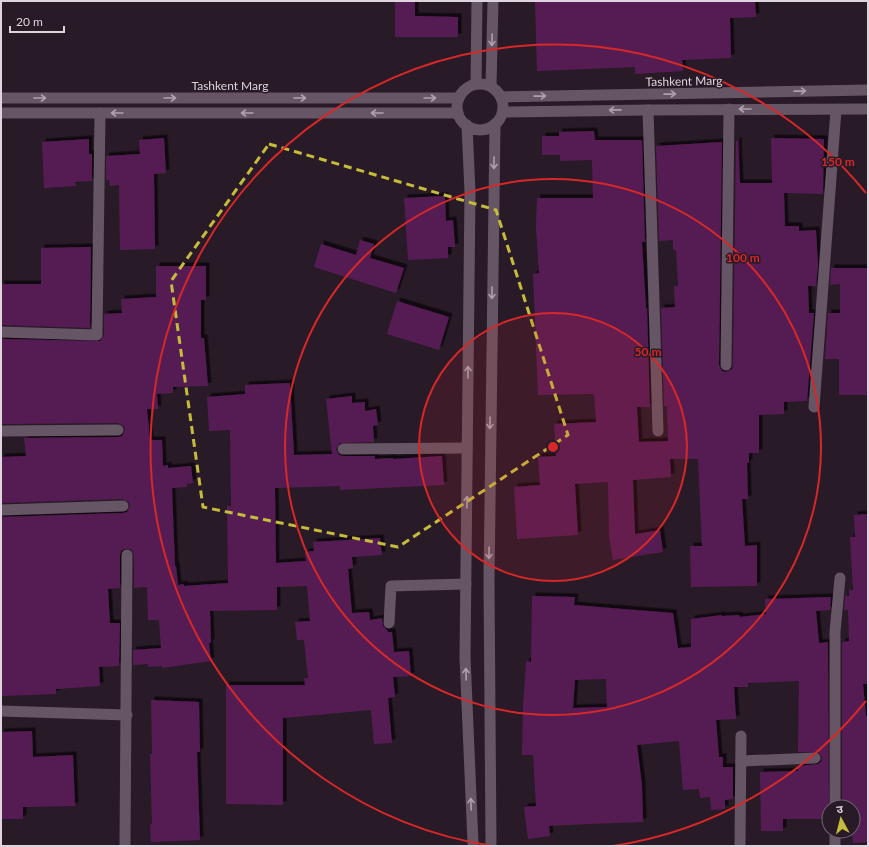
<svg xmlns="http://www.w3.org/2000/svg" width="869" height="847" font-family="Lato,'Noto Sans Devanagari',sans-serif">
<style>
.building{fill:#551d53;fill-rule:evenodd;filter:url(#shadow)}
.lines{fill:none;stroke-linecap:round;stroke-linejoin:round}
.minor{stroke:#665564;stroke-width:11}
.tertiary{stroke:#665564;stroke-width:11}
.oneway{stroke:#aea1ad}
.marked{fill:none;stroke:#c6bc3c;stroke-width:3;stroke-dasharray:8 5;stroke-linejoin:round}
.ring{fill:none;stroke:#d62828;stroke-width:2}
.labels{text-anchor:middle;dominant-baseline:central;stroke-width:3;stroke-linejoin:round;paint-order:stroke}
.street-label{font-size:12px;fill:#ded4dd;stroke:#291a28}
.centre{fill:#d62828;stroke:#291a28;stroke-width:2}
.ring-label{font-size:12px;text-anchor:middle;font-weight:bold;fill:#d62828;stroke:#291a28;stroke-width:3;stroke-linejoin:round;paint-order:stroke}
</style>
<defs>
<filter id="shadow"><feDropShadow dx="3.5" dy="-3.5" stdDeviation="0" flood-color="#0009"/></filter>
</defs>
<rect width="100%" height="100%" fill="#291a28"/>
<g class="building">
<path d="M395,1H415V16L458,17V37H395Z"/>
<path d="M535,1H755L756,17L730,18L731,58L682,60L683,71L635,74V67L537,71Z"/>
<path d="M594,131L595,140H642L645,242H642L646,308H647L650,407H637L639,442L668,441L667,406H664L661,308L675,307L674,286H678L676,250H673V240L659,241L656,146L722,142L719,365L722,371L726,372L732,369L733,365L736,141H738L740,183H772L771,138L824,139L823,194L784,193L785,226H799V231L816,230L818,265L816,286H808L809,313H814L807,401L784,402V414L759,415V453H749V463H747L748,499H742L745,546L757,545V586L691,587L690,546H702L698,459H670L671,477L633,480L635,534L660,530L663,552L613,560L609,536L608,482L575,484L578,535L517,539L514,487L540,485L538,457L556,456L554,424L596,422L594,394L538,395L533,274L539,273L536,228L537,198H593L592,160L560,161V155H542V136H559V132Z"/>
<path d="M164,138L166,173L154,174L155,249L120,250L119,185L110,186L109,180H106V156L140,154L139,140Z"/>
<path d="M89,139V154H92V181L75,182L76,186L44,188L42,142Z"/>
<path d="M445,196L446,221L453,220L455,247H448V258L408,260L404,198Z"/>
<path d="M360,240L374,244L370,258L404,268L396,293L314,267L321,244L356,255Z"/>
<path d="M91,247L90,328L1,325V284H41V248Z"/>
<path d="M156,266H206V300H201V338H204L208,386L173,387V393L157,394L158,409H147L150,440H162L163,466L168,465V468L191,466L193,483L187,484V487L172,488L175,566H176L178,585L184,584V586L228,583L227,506H231L230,430L209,431L207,397L245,394V385L290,383L294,455L332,454L326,399L352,396V403L365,402V411L376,409L378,425L373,426L374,442L340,443L336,449L339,455L343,456H375V459L393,458V459L442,456L444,485L340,490V486L275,488L276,563L306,561L305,552L314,551L313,542L380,538L382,555L352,557L353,568L348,569L352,613L369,612L370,620L382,618L383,626L387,630L388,632H392L394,652L409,651L411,676L393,677L395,697L388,698L392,743L374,744L371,710L283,718V805L226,804V685H305L304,678H308L304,640H297L295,622L310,621L307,586L277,587V610L210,611L211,643H209L211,661L162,668V666L148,667V664L133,665V650L161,648L159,620H148L147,587L134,588V555L131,549H124L121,551L120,555V588L108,589L110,623H120L119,666L99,667L100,686L56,689V694L1,696V517L123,513L127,512L130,506L129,502L123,499L1,503V457L26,456L24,438L118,437L122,436L125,430L124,426L118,423L1,424V339L100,341L104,335V314L122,313L121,299L156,297Z"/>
<path d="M831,268H868V395H839V359H825L828,313H840V284L830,285Z"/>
<path d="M397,301L449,317L439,350L387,334Z"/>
<path d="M868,514V684H863L866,716H868V842L853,843L852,832L850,831H853V807H842V642L849,641L848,610H844L845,596H849V590H853L850,537H855L854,515Z"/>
<path d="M532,596L575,597L574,605L673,613L678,648L691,647V619L722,615V616L739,615L740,617L766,614L765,599L831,597L830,610L816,611L819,643L828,642L829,819H783V831H761L760,772L798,771V766L818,764L821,762L822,757L818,752H798L799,681L748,683V687H734L736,719L716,720L719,757H723V767H733V799L725,800V809L711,810L710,797L700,798L699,789L683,790L679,741L637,745L642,785L643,822L588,824L549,826L550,836L528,839L524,807L536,806L533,755H522L523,707L526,661L531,662ZM606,679L607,707L573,708L575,680Z"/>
<path d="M151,700L199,702L200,752H197L200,840L151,842L150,824H152L150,754H152Z"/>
<path d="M32,731L33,757L73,755L75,806L23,807V819H1V732Z"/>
</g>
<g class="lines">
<g class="minor">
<path d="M648,110L658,431"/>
<path d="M1,332L97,335L100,113"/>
<path d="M726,365L729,109"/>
<path d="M814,407L836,110"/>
<path d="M1,431L118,430"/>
<path d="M343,449L467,448"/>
<path d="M1,510L123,506"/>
<path d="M389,623L391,586L466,584"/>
<path d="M1,711L127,715"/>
<path d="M741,761L815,758"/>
<path d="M835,807V632L840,578"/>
<path d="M835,831V846"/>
<path d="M125,846L127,555"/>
<path d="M740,846L741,736"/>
</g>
<g class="tertiary">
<path d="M476,84L477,1"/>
<circle cx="480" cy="107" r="23"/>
<path d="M491,86L493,1"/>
<path d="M501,97L868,90"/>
<path d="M1,98H459"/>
<path d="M503,112L648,110L868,109"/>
<path d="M1,113H458"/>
<path d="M467,125L470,192L465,657L473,843"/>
<path d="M491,844L489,581L495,124"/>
</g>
</g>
<defs><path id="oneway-shaft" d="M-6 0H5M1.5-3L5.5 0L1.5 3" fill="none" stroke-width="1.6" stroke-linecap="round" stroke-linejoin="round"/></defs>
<g class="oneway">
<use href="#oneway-shaft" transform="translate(492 40) rotate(92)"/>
<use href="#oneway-shaft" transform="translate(800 91) rotate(-1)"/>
<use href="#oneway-shaft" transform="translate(670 94) rotate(-1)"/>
<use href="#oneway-shaft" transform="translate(540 96) rotate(-1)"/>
<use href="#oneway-shaft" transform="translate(40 98)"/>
<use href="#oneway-shaft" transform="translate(170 98)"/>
<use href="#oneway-shaft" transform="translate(300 98)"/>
<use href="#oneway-shaft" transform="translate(430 98)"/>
<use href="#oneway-shaft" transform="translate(745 109) rotate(-180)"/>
<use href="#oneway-shaft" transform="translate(615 110) rotate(179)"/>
<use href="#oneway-shaft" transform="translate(117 113) rotate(-180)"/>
<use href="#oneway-shaft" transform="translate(247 113) rotate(-180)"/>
<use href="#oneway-shaft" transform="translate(377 113) rotate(-180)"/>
<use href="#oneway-shaft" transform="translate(494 163) rotate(91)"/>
<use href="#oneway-shaft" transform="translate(492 293) rotate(91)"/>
<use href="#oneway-shaft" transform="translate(468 372) rotate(-89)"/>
<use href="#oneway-shaft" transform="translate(490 423) rotate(91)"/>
<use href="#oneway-shaft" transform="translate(467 502) rotate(-89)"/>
<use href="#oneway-shaft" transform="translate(489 553) rotate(91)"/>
<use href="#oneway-shaft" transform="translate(466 674) rotate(-92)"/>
<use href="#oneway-shaft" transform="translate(471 804) rotate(-92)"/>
</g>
<path class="marked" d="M269,144L496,210L568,435L398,547L203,507L171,281Z"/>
<circle cx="553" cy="447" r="134" fill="#d62828" fill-opacity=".12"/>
<g class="ring">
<circle cx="553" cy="447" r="134"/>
<circle cx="553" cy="447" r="268"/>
<path d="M866 701A403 403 0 0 1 613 846M493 846A403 403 0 1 1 866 193"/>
</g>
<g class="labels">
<g class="street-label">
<text transform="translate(684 81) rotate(-1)">Tashkent Marg</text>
<text x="230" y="85">Tashkent Marg</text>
</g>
</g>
<circle cx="553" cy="447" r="6" class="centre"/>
<g class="ring-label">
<text x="838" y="166">150 m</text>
<text x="743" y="262">100 m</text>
<text x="648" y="356">50 m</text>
</g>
<rect width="869" height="847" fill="none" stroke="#ded4dd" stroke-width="4"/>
<g transform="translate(841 819) rotate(353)"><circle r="19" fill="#291a28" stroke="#716470"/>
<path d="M0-3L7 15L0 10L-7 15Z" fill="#c6bc3c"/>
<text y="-6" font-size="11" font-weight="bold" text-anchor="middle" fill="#ded4dd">उ</text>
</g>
<path d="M10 26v6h54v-6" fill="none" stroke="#ded4dd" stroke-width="2"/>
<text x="16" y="26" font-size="12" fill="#ded4dd" stroke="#291a28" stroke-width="3" paint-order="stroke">20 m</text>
</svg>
